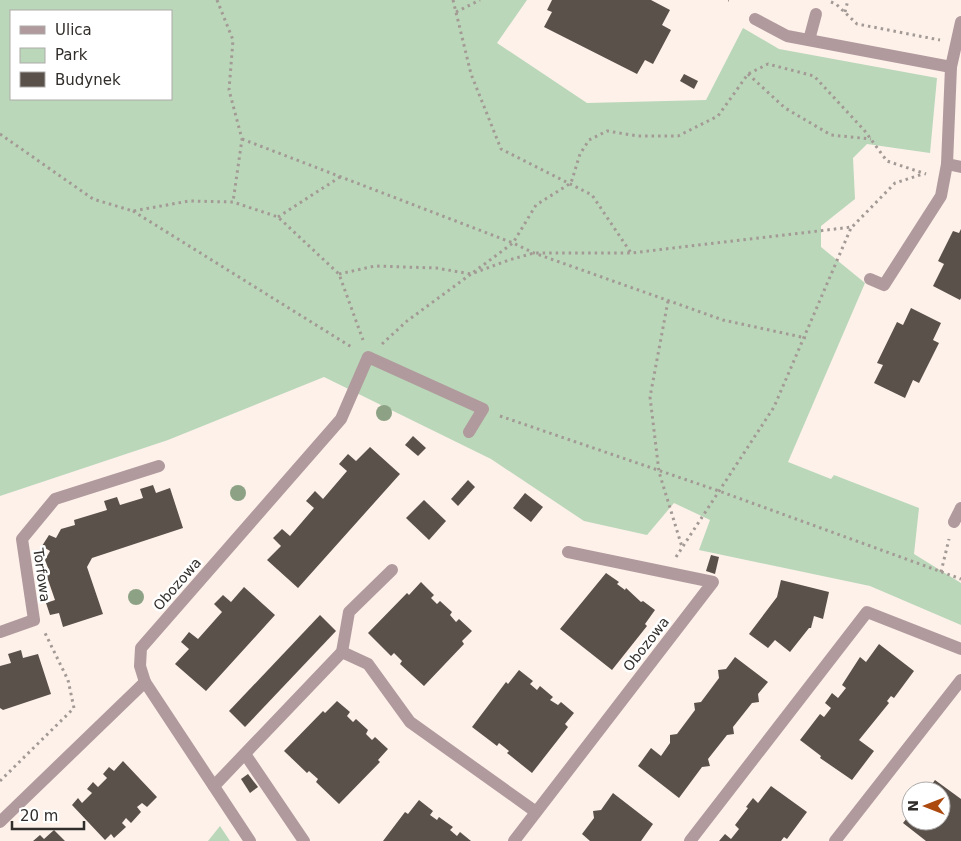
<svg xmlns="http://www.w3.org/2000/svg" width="961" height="841" font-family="'DejaVu Sans',sans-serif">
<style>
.green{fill:#bad7b9;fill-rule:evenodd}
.building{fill:#5b514b}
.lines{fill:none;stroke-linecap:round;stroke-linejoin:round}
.path{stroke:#a39a95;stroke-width:3;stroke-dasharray:2.5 4;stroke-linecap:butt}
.minor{stroke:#b19a9d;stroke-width:12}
.tree{fill:#8da285}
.labels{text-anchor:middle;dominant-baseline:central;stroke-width:5;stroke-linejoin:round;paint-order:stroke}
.street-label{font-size:14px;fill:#312d2a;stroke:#fff}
</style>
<rect width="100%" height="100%" fill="#fdf1ea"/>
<g class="green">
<path d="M0,0H527L497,43L587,103L706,100L743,28L779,49L937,78L930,153L867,144L853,158L855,199L821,226V247L865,283L788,462L831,479L834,475L919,508L914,554L961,583V625L870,586L699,550L710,520L674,503L647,535L584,521L491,459L324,377L168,440L0,496ZM11,11H171V99H11Z"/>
<path d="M220,826L230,841H208Z"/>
</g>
<g class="building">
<path d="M552,0H651L670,10L662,25L671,30L653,64L645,60L637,74L544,27L552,12L547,10Z"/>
<path d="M684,74L698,81L694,89L680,81Z"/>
<path d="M961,229V298L960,300L933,286L944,264L938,261L953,231L959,233Z"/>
<path d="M911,308L941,323L933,340L939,343L919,383L913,380L905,398L874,383L883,365L877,363L897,322L903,325Z"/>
<path d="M413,436L426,448L418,456L405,445Z"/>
<path d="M370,447L400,474L298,588L267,560L281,546L273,538L282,529L290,536L314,508L306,501L315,491L323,499L347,471L339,464L348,454L356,461Z"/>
<path d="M468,480L475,487L458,506L451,499Z"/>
<path d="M153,485L156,493L170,488L183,528L92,558L87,567L103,614L63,627L59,613L50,615L46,603L55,600L46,574L50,573L45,560L50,551L42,546L49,535L56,538L61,529L75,525L74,520L107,510L104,501L117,497L120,505L143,498L140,489Z"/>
<path d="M525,493L543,507L531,522L513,508Z"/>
<path d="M424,500L446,521L429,540L406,518Z"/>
<path d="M711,555L719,557L715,574L706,571Z"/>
<path d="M606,573L619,582L617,584L625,590L626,588L641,602L643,601L655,610L645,624L647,626L612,670L560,629Z"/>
<path d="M781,580L829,592L823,619L814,616L811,628H809L790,652L775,640L768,648L749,634L777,597Z"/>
<path d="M421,582L434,595L431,598L437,604L440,601L452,612L450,615L456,622L459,619L472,631L462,641L464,644L424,686L400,664L402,661L394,653L391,656L368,633L407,593L409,595Z"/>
<path d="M244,587L275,615L206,691L175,664L189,649L181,642L189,632L198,639L222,612L214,604L223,595L231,602Z"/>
<path d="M320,615L336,631L245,727L229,711Z"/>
<path d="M879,644L914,671L894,698L891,696L887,701L889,703L859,740L874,751L852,780L820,758L821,756L800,740L820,714L824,717L831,708L825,703L832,693L838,698L846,688L842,685L860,657L866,662Z"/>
<path d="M21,650L23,658L38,654L51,694L3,710L0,708V666L11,663L8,654Z"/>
<path d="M735,657L768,682L758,694L759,702L752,703L733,727L734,734L727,735L708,759L710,766L702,767L679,798L638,766L651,748L661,756L670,743V735L677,734L695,710L694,703L701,702L719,678L718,670L726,669Z"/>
<path d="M519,670L533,681L530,684L537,690L540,686L553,697L550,700L558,705L561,702L574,713L565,724L568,727L532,773L507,753L509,751L499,743L497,746L472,727L506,682L508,684Z"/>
<path d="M337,701L350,712L347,716L353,722L356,719L368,730L366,734L372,740L375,737L388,749L378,760L380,762L339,804L316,782L318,779L309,771L307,773L284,751L323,711L325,713Z"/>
<path d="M123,761L157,797L147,807L142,803L137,807L141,812L131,823L126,818L122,823L126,827L114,838L111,834L105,840L72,805L78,798L82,803L92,793L87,789L93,782L98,787L107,778L103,774L109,767L114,771Z"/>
<path d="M248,774L258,787L250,793L241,779Z"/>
<path d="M935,780L961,799V841H926L903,823L911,813V821H941V791H927Z"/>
<path d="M771,786L807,812L787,839L784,837L781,841H719L725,834L731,839L739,829L735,825L748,808L746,807L753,798L758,803Z"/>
<path d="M613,793L653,824L641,841H590L582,834L594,818L593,811L601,810Z"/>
<path d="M419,800L433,811L430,815L437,820L439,817L453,827L450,830L457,836L460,832L471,841H383L405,812L408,814Z"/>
<path d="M54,830L65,841H33L40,835L44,839Z"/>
</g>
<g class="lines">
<g class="path">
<path d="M217,0L233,40L229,90L242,139L233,202"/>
<path d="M453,0L471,74L501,149L592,195L631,253"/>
<path d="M728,0H729"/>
<path d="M831,2L836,4L857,24L940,40"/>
<path d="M456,12L480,0"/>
<path d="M845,12L848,0"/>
<path d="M748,74L785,108L831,135L871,139"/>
<path d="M0,134L93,199L133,211L189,201L233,202L278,217L339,274L363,340"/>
<path d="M242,139L513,243L534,253L723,320L806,338"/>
<path d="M133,211L353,348"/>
<path d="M278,217L340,177"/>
<path d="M339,274L375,266L436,268L471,274L513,243L536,205L571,183L580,154L589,140L607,131L638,136H678L718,116L748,74L768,64L814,76L864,130L887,161L926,174"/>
<path d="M668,301L650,397L659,472L682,547"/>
<path d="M382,344L407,321L471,274L509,260L534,253H631L852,227L895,183L923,174"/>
<path d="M500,416L719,491L961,579"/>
<path d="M676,557L774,407L851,228"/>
<path d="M941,572L949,539"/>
<path d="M0,781L74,708L68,680L45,633"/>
</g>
<g class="minor">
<path d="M755,19L787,36L951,67"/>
<path d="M809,40L816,14"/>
<path d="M947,164L961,167"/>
<path d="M870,279L884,285L941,196L947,164L951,67L961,22"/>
<path d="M954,522L961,508"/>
<path d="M0,632L34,620L22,539L55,499L159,466"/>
<path d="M342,652L368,664L410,722L536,812"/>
<path d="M342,652L349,612L392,570"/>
<path d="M245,754L304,841"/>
<path d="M214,786L342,652"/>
<path d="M0,822L145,682"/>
<path d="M250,841L145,682L140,666L141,648L341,419L368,357L483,409L469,432"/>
<path d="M514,841L713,582L568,552"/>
<path d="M690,841L867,612L961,649"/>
<path d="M835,841L961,680"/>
</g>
</g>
<g class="tree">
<circle cx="384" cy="413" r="8"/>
<circle cx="238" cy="493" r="8"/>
<circle cx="136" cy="597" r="8"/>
</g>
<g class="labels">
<g class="street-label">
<text transform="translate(42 575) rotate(82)">Torfowa</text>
<text transform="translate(177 584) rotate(-49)">Obozowa</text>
<text transform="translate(646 644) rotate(-52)">Obozowa</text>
</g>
</g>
<rect x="10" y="10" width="162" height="90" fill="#ffffff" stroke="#adabaa"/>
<rect x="20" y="26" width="25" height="8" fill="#b19a9d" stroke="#adabaa"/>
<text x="55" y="35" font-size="15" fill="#312d2a">Ulica</text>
<rect x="20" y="48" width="25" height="15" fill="#bad7b9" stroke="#adabaa"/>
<text x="55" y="60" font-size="15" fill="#312d2a">Park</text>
<rect x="20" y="72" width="25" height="15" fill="#5b514b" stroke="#adabaa"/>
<text x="55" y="85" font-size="15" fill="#312d2a">Budynek</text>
<g transform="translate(926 806) rotate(270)"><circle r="24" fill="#ffffff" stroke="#adabaa"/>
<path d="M0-4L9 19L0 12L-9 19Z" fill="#ab490e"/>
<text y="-8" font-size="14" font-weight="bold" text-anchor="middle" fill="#312d2a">N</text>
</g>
<path d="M12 821v8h72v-8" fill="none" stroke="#312d2a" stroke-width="2.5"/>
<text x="20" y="821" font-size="15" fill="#312d2a" stroke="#ffffff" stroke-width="4" paint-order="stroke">20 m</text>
</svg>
